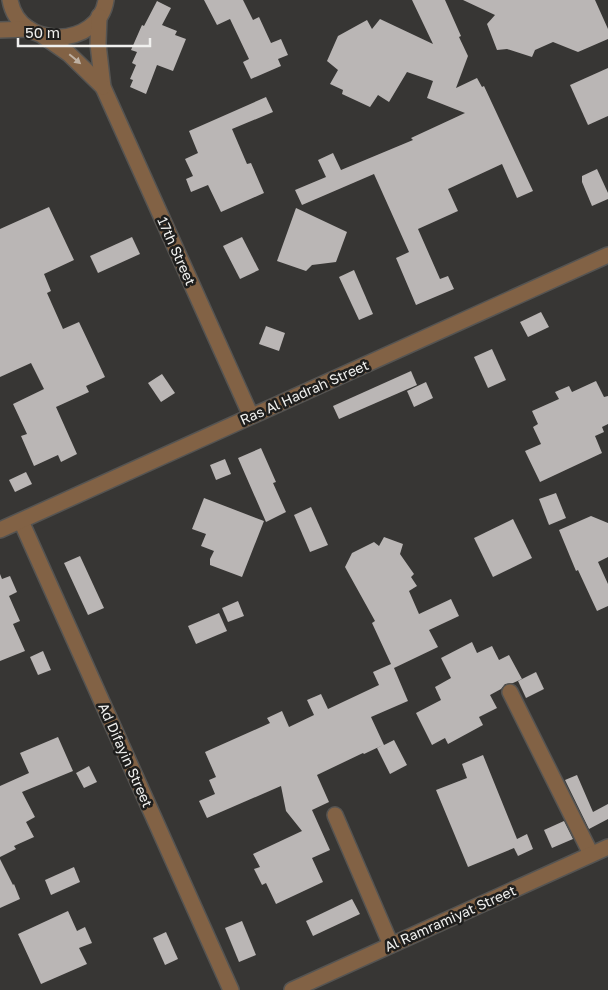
<svg xmlns="http://www.w3.org/2000/svg" width="608" height="990" font-family="'Golos Text',sans-serif">
<style>
.building{fill:#bab6b5}
.lines{fill:none;stroke-linecap:round;stroke-linejoin:round}
.minor-casing{stroke:#555452;stroke-width:18}
.minor{stroke:#826245;stroke-width:15}
.oneway{fill:#beb0a2}
.labels{text-anchor:middle;dominant-baseline:central;stroke-width:5;stroke-linejoin:round;paint-order:stroke}
.street-label{font-size:14px;fill:#f0f0ee;stroke:#1e1e1d}
</style>
<rect width="100%" height="100%" fill="#373634"/>
<g class="building">
<path d="M204,0H243L253,20L259,17L271,43L281,39L288,55L278,59L281,66L251,79L243,62L249,59L230,19L217,25Z"/>
<path d="M412,0H445L461,36L459,37L468,56L456,88L477,78L482,87L484,86L533,191L517,198L502,164L448,189L458,211L418,229L440,279L448,276L454,289L416,305L396,258L409,252L374,174L302,205L295,190L326,177L318,160L333,153L341,170L413,140L411,138L465,113L427,98L433,81L407,72L389,102L378,95L370,107L342,94L343,90L330,84L338,70L327,61L338,36L367,20L372,29L380,19L433,44Z"/>
<path d="M463,0H595L608,29V39L578,52L553,42L535,50L532,57L507,49L497,50L487,24L495,15Z"/>
<path d="M157,1L171,8L162,25L177,31L175,35L186,39L173,71L157,65L146,94L130,87L133,80L130,79L136,65L132,63L137,52L131,50L142,25L144,26Z"/>
<path d="M608,68V116L588,125L570,85Z"/>
<path d="M266,97L273,112L232,129L247,164L251,163L264,193L221,212L208,185L191,192L186,179L193,176L185,159L198,153L189,131Z"/>
<path d="M597,169L608,193V199L592,206L582,182V176Z"/>
<path d="M49,207L74,260L44,274L51,291L47,293L63,329L79,322L105,377L86,386L89,392L56,407L77,454L61,462L58,455L34,466L21,436L27,434L13,404L44,389L31,363L0,377V229Z"/>
<path d="M296,208L347,232L336,262L312,265L306,271L277,261Z"/>
<path d="M132,237L140,254L98,273L90,256Z"/>
<path d="M242,237L259,270L240,279L223,246Z"/>
<path d="M354,270L373,314L359,320L339,277Z"/>
<path d="M541,312L549,327L528,337L520,322Z"/>
<path d="M266,326L285,333L279,351L259,344Z"/>
<path d="M492,349L506,380L488,388L474,357Z"/>
<path d="M411,371L417,385L339,419L333,406Z"/>
<path d="M162,374L175,393L161,402L148,383Z"/>
<path d="M596,381L604,397L608,396V424L602,427L604,432L595,436L602,453L540,482L525,451L541,444L533,427L538,424L532,411L559,399L555,392L569,386L572,392Z"/>
<path d="M426,382L433,398L414,407L407,391Z"/>
<path d="M261,448L276,482L273,483L286,512L266,522L238,458Z"/>
<path d="M225,459L231,474L216,480L210,465Z"/>
<path d="M26,472L32,484L15,492L9,480Z"/>
<path d="M556,493L566,518L549,525L539,499Z"/>
<path d="M204,498L264,521L242,577L210,565V559L214,551L201,546L206,534L192,529Z"/>
<path d="M311,507L328,545L310,552L294,515Z"/>
<path d="M591,516L608,523V557L598,562L608,584V606L597,611L578,570L576,571L559,530Z"/>
<path d="M513,519L532,558L493,577L474,538Z"/>
<path d="M384,537L403,544L400,554L414,574L411,577L417,586L409,591L419,614L451,599L459,616L429,630L438,647L394,668L408,701L371,717L384,745L394,740L407,765L390,774L377,748L383,745L364,754L363,753L317,775L329,802L312,810L330,850L312,858L323,882L276,904L266,883L262,885L254,869L260,867L253,854L302,831L286,811L281,786L207,818L199,801L215,794L209,780L216,777L205,752L270,723L267,718L282,711L289,727L314,715L307,700L321,694L328,709L379,685L373,672L391,664L372,623L375,621L345,567L352,553L374,542L379,546Z"/>
<path d="M80,556L104,608L88,615L64,563Z"/>
<path d="M0,574L2,579L10,576L17,592L9,596L20,621L13,624L25,651L0,661Z"/>
<path d="M238,601L244,616L228,622L222,608Z"/>
<path d="M219,613L227,631L196,644L188,626Z"/>
<path d="M472,642L477,653L492,646L499,660L509,655L522,679L513,683L505,684L501,689L490,695L497,708L479,717L483,725L448,744L445,738L432,745L416,713L441,700L435,687L451,678L441,658Z"/>
<path d="M43,651L51,670L38,675L30,657Z"/>
<path d="M536,672L544,689L526,698L518,681Z"/>
<path d="M58,737L73,771L22,792L35,817L26,822L34,837L14,846L16,849L0,857V786L29,773L20,753Z"/>
<path d="M483,755L517,839L527,834L533,849L518,856L514,848L468,867L436,790L467,778L462,764Z"/>
<path d="M89,766L97,782L84,788L76,773Z"/>
<path d="M577,775L593,812L608,804V819L589,829L565,780Z"/>
<path d="M564,821L573,839L552,848L544,830Z"/>
<path d="M0,859L13,885L14,884L20,899L0,908Z"/>
<path d="M74,867L80,882L51,895L45,880Z"/>
<path d="M352,899L360,914L313,936L306,921Z"/>
<path d="M68,911L77,931L85,927L92,943L79,948L87,964L41,984L18,934Z"/>
<path d="M242,921L256,955L239,962L225,928Z"/>
<path d="M166,932L178,959L165,965L153,938Z"/>
</g>
<g class="lines">
<g class="minor-casing">
<g id="minor">
<path d="M10,0C19,51 99,48 106,0"/>
<path d="M99,16L98,44L103,87L251,416"/>
<path d="M0,30L29,29"/>
<path d="M43,36L69,54L103,87"/>
<path d="M21,521L231,990"/>
<path d="M0,530L608,255"/>
<path d="M510,692L591,854"/>
<path d="M335,815L391,945"/>
<path d="M292,990L608,847"/>
</g>
</g>
<use href="#minor" class="minor"/>
</g>
<defs><path id="oneway-solid" d="M-6-.8H1V-3.2L6.5 0L1 3.2V.8H-6Z" transform="scale(1.25)"/></defs>
<use class="oneway" href="#oneway-solid" transform="translate(75 59) rotate(40)"/>
<g class="labels">
<g class="street-label">
<text transform="translate(177 251) rotate(66)">17th Street</text>
<text transform="translate(304 392) rotate(-24)">Ras Al Hadrah Street</text>
<text transform="translate(126 755) rotate(66)">Ad Difayin Street</text>
<text transform="translate(450 918) rotate(-24)">Al Ramramiyat Street</text>
</g>
</g>
<path d="M18 38v8h132v-8" fill="none" stroke="#f0f0ee" stroke-width="2.5"/>
<text x="25" y="38" font-size="15" fill="#f0f0ee" stroke="#1e1e1d" stroke-width="4" paint-order="stroke">50 m</text>
</svg>
